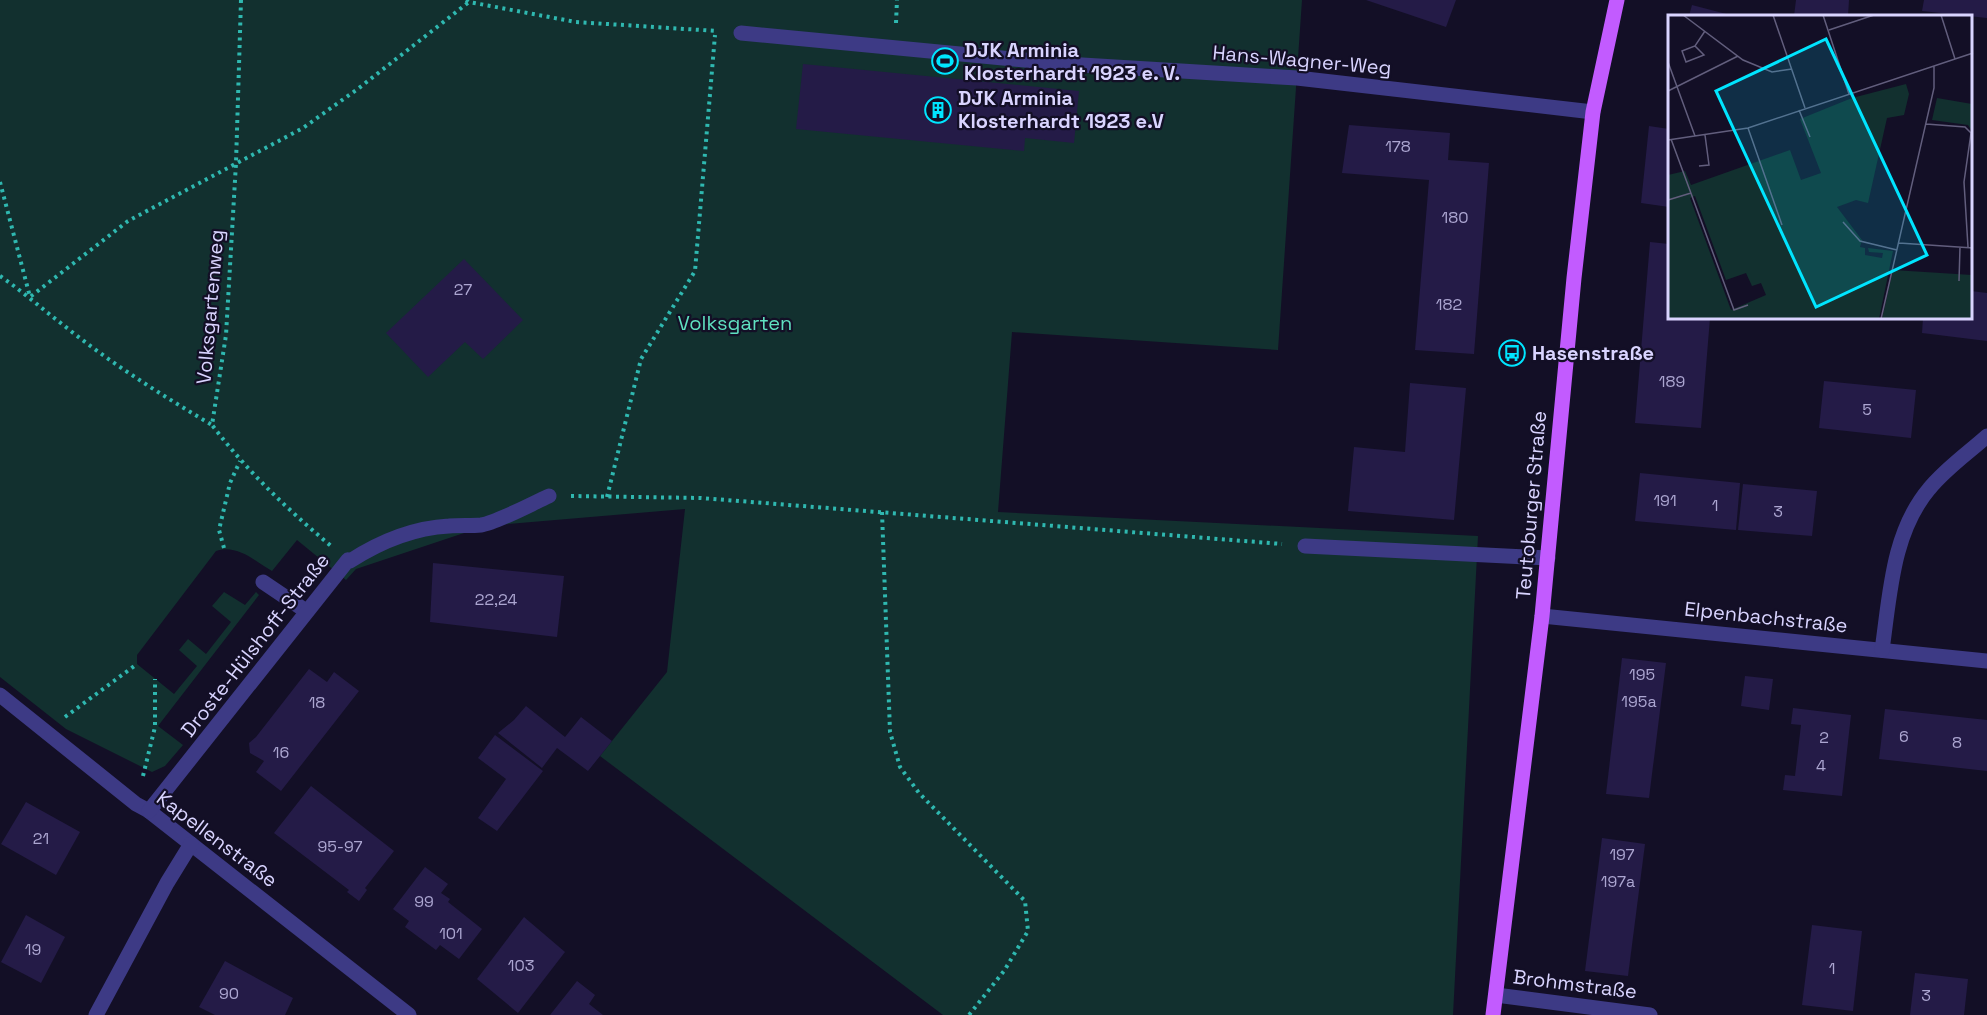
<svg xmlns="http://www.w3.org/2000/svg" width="1987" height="1015" font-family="'Space Grotesk',sans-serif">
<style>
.green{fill:#12302f}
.building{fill:#241b47}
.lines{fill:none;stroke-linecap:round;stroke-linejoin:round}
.path{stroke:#2fb8b0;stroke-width:4;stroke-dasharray:3 4.5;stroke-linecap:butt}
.minor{stroke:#3d3a85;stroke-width:15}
.major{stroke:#c25bff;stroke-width:15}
.labels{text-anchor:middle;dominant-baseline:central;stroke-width:4.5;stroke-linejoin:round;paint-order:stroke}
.number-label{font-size:16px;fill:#aca6d1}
.poi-label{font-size:20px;font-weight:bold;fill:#d9d4ff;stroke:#130f26;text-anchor:start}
.street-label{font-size:20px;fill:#d9d4ff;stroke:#130f26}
.park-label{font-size:20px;fill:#5fe0c0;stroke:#130f26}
.inset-road{fill:none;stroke:#625e7d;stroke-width:1.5}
.view{fill:#00e5ff;fill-opacity:0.15;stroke:#00e5ff;stroke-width:3}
.inset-edge{fill:none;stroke:#d9d4ff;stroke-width:3}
</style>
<rect width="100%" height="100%" fill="#130f26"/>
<path class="green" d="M0,0H1302L1278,350L1012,332L998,512L1478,536L1453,1015H943L600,756L667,672L685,509L485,526L356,569L346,580L297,540L272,571C255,561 237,544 216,551L137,655V664L174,694L197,666L179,650L188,639L206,654L231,622L212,606L224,592L245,605L256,592L259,595L158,726L183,745L165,766L152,772L66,729L0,677Z"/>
<g class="building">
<path d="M1366,0H1456L1446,27Z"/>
<path d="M1796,0H1849L1848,16H1794Z"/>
<path d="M1924,0H1987V18L1922,11Z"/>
<path d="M1692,5L1734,16H1689Z"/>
<path d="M803,64L1079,91L1074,143L1025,138L1024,151L796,129Z"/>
<path d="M1349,125L1450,133L1448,160L1489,163L1474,354L1415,350L1429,180L1342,173Z"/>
<path d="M1649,126L1669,129V207L1641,203Z"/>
<path d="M1650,242L1669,244V318H1710L1701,428L1635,423Z"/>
<path d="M464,259L523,320L483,359L465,342L428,377L386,333Z"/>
<path d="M1971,291L1987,293V341L1922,333L1923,318H1971Z"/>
<path d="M1824,381L1916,390L1911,438L1819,428Z"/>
<path d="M1410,383L1466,388L1454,520L1348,511L1354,447L1405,452Z"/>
<path d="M1640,473L1740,483L1736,530L1635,521Z"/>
<path d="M1743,484L1817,491L1812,536L1738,530Z"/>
<path d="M433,563L564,576L557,637L430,622Z"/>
<path d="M1622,658L1666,663L1649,798L1606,794Z"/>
<path d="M309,669L327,682L334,672L359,691L281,791L256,772L264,761L250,753L249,743L256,737Z"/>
<path d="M1745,676L1773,679L1769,710L1741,706Z"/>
<path d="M526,706L565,737L581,717L612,741L588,771L557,748L542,768L498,733L514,720Z"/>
<path d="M1793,708L1851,715L1842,796L1783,790L1785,775L1795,776L1801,725L1791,724Z"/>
<path d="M1885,709L1987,720V771L1879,759Z"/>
<path d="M495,735L543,771L497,831L478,818L506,779L478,758Z"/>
<path d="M311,786L394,851L365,888L367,890L359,901L347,892L349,890L274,833Z"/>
<path d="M26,802L80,832L56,875L1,844Z"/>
<path d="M1602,838L1645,844L1628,976L1585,971Z"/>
<path d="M425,867L448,884L441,893L450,899L448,902L482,929L459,959L440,945L436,950L405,927L409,921L393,909Z"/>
<path d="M26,915L65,937L41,983L1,962Z"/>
<path d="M524,917L565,952L518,1013L477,979Z"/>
<path d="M1812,925L1862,931L1853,1011L1802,1005Z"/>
<path d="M225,961L293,998L285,1015H215L199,1007Z"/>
<path d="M1915,973L1968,979L1964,1015H1910Z"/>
<path d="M577,981L595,995L589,1004L603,1015H550Z"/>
</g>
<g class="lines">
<g class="path">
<path d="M241,0L236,163L226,335L212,425C248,472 285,507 331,546"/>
<path d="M466,0L469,2L576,22L717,31"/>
<path d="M896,23L897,0"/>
<path d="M0,182L30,297L128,221L303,128L359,88L469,2"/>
<path d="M0,276C22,291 41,308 62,324C109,362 160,394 212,425"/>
<path d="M571,496L701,498L1282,544"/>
<path d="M607,497L641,359L695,271L715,35"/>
<path d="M882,512L890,732L900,767L919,793L1025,901L1028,931L1004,971L969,1015"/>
<path d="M224,548L219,530L230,483L240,461"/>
<path d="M65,717L137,664"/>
<path d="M143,776L155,727V679"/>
</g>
<g class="minor">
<path d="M741,33L1066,64L1297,78L1593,112"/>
<path d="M1305,546L1548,558"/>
<path d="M263,582L306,611"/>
<path d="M1542,616L1987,661"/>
<path d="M1882,650C1890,595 1892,533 1929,489C1945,469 1968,453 1987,436"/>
<path d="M0,695L136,804L149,811L409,1015"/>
<path d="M149,811L348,560L350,561C381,541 412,528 449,526C460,525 471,526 481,525C496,523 533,503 549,496"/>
<path d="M1496,995L1650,1015"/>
<path d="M96,1015L167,883L191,844"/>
</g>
<path class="major" d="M1493,1015L1542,616L1574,278L1593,112L1617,0"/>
</g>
<defs>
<g id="stadium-ring" transform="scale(1.35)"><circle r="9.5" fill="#130f26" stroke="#00e5ff" stroke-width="1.5"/><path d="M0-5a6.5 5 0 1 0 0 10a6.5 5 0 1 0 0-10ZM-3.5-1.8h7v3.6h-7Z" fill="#00e5ff"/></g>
<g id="building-ring" transform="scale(1.35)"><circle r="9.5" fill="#130f26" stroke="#00e5ff" stroke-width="1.5"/><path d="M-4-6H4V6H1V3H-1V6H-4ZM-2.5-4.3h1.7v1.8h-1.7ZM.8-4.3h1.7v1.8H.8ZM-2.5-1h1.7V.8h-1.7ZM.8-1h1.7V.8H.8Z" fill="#00e5ff"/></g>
<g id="bus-ring" transform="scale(1.35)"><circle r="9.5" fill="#130f26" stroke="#00e5ff" stroke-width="1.5"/><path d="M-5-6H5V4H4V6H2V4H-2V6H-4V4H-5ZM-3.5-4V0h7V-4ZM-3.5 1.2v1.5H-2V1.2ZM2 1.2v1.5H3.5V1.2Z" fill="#00e5ff"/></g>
</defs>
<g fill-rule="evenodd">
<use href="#stadium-ring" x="945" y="61"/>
<use href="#building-ring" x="938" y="110"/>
<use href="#bus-ring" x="1512" y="353"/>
</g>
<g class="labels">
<g class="number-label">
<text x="1398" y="146">178</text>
<text x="1455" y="217">180</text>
<text x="463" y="289">27</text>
<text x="1449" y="304">182</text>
<text x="1672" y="381">189</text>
<text x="1867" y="409">5</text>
<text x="1665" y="500">191</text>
<text x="1715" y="505">1</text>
<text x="1778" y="511">3</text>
<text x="496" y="599">22,24</text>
<text x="1642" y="674">195</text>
<text x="1639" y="701">195a</text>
<text x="317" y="702">18</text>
<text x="1904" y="736">6</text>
<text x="1824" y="737">2</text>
<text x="1957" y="742">8</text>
<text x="281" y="752">16</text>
<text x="1821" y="765">4</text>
<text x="41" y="838">21</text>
<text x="340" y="846">95-97</text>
<text x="1622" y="854">197</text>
<text x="1618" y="881">197a</text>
<text x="424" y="901">99</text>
<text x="451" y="933">101</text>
<text x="33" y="949">19</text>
<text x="521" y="965">103</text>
<text x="1832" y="968">1</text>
<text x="229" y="993">90</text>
<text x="1926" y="995">3</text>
</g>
<g class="poi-label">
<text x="964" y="50">DJK Arminia<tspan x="964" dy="23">Klosterhardt 1923 e. V.</tspan></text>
<text x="958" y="98">DJK Arminia<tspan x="958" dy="23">Klosterhardt 1923 e.V</tspan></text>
<text x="1532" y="353">Hasenstraße</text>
</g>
<g class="street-label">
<text transform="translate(1302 60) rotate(5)">Hans-Wagner-Weg</text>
<text transform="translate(210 307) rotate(-85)">Volksgartenweg</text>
<text transform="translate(1531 505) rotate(-85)">Teutoburger Straße</text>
<text transform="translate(1766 617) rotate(6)">Elpenbachstraße</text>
<text transform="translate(255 645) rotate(-52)">Droste-Hülshoff-Straße</text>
<text transform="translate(217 839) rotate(37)">Kapellenstraße</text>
<text transform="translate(1575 984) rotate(7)">Brohmstraße</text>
</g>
<g class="park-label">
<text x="735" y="323">Volksgarten</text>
</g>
</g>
<g transform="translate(1668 15)">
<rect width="304" height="304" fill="#130f26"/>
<path d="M238,69L241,79L236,100L219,103L200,188L188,185L169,192L194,225L192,232L197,233V240L214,243L215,238L201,237L200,233L225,236L211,304H0V160L17,156L23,170L122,135L133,165L153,158L132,104L184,83ZM27,181L58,265L78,258L84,271L93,268L98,280L63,295L22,183ZM269,83L304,89V116L300,110L264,105ZM225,255L304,260V304H214Z" fill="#12302f" fill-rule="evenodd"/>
<path class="inset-road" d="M15,0L75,45L104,57L124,54M105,0L137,93M155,0L181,79M273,0L287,44M161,15L206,0M27,31L36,40L18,47L14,36L27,31L37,16M0,47L27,121M0,76L70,41M131,95L142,122M258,109L297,112L303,118L296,167L300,232M80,113L114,210M3,124L66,295L80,290M0,125L80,113L305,38M31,151L41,150L37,120M0,185L23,178M175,207L192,226L229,235M231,228L305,233M291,266L292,232M213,304L266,73V51"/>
<path class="view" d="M158,24L259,240L148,292L48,76Z"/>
<rect width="304" height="304" class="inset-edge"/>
</g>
</svg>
